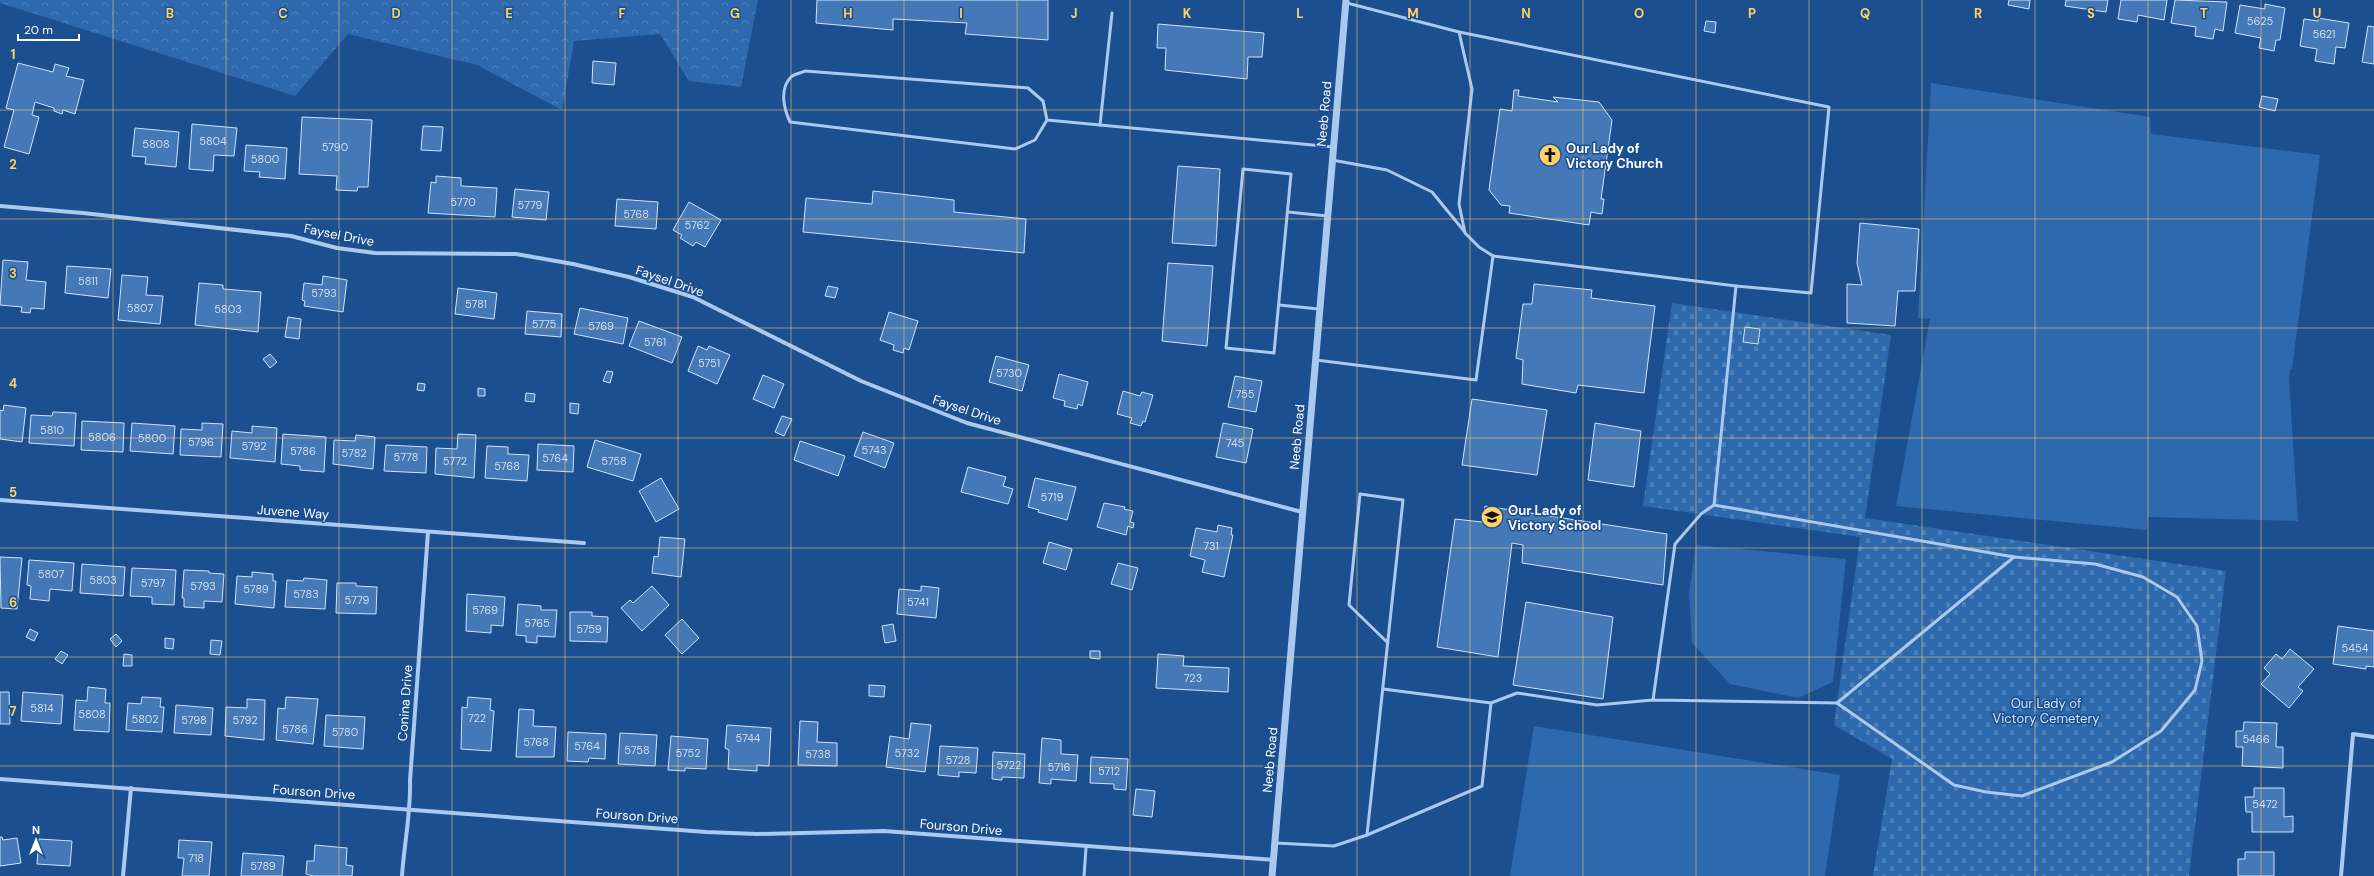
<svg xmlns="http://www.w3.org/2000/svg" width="2374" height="876" font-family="'DM Sans',sans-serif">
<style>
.green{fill:#2e69ad}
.forest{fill:url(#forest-crowns)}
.cemetery{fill:url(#cemetery-stones)}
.building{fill:#4478b7;stroke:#cfe3fa}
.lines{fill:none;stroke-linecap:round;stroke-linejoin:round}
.service{stroke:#a9c9ee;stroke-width:3}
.minor{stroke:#a9c9ee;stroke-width:4}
.tertiary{stroke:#a9c9ee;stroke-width:7}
.grid{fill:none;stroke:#ffd166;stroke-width:1;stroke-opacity:0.55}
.labels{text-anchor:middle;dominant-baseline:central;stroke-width:3;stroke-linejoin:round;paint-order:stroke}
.number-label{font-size:11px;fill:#d0dded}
.street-label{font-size:13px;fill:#fff;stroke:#1b4f8f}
.poi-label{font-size:13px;font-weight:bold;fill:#fff;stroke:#1b4f8f;text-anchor:start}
.park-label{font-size:13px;fill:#cfe3fa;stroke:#1b4f8f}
.grid-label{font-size:13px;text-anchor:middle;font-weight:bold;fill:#ffd166;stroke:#1b4f8f;stroke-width:3;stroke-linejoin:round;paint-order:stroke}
</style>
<defs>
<pattern id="forest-crowns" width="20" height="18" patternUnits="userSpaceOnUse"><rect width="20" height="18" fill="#2e69ad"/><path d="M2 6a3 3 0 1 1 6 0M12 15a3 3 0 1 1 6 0" fill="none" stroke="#4d80b9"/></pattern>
<pattern id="cemetery-stones" width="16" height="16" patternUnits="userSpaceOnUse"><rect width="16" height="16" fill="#2e69ad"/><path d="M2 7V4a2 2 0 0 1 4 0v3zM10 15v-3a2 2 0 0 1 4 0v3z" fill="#4d80b9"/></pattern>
</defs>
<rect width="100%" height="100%" fill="#1b4f8f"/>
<g class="green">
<path d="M1931,83L2150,117L2151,134L2320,155L2292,369H2290L2289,379L2298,521L2148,517L2147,530L1896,506L1930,319L1918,318Z"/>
<path d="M1696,545L1846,559L1833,682L1798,698L1730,684L1692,643L1689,593Z"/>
<path d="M1534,726L1840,775L1825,876H1510Z"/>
</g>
<path class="forest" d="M0,0H758L741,87L689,81L660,34L574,41L562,110L477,65L348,34L295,96L0,3Z"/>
<path class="cemetery" d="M1672,303L1891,335L1865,518L2226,571L2189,876H1873L1892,759L1834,725L1860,537L1643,506Z"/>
<g class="building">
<path d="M817,0H1048V40L965,34L967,23L893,19V30L816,23Z"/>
<path d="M2009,0H2030L2029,9L2008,5Z"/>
<path d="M2066,0H2108L2106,12L2065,6Z"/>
<path d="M2121,0H2167L2164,20L2138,15L2137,22L2118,19Z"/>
<path d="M2175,0L2227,2L2223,31L2215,29L2213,39L2195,36L2196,27L2171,23Z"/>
<path d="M2265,4L2285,8L2280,40H2276L2274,51L2259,48L2261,38L2235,33L2240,5L2265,9Z"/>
<path d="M2318,18L2349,23L2345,48L2336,47L2334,64L2315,61L2317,49L2300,46L2304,19L2318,21Z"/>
<path d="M1706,21L1716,22L1715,33L1704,31Z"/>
<path d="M1158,24L1264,33L1262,57H1248L1247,79L1165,70L1166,48H1157Z"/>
<path d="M2368,26L2374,27V64L2362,62Z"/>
<path d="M593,61L616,63L614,85L592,83Z"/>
<path d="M18,63L53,72L55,64L69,68L66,76L84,80L75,114L63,110L62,114L54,111V108L35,102L32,115L39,117L29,154L4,147L14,110L6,108Z"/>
<path d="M1514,90H1519L1518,96L1558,102L1553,97L1599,102L1612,120L1601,199H1604L1602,214L1591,212L1589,225L1509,213L1510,206L1501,205L1489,190L1500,109L1512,111Z"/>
<path d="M2262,96L2278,99L2275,111L2259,107Z"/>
<path d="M302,117L372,120L368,187H358L357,191L336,190L337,176L299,174Z"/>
<path d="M192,124L237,128L234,156L214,155L213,171L189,169Z"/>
<path d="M423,126L443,127L441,151L421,150Z"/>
<path d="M135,128L179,132L176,167L145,164L146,157L132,156Z"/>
<path d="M246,145L287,148L285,179L259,177L260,172L244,171Z"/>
<path d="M1178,166L1220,169L1216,246L1172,243Z"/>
<path d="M436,176L461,178V186L497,188L495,217L428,213L431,182L436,183Z"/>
<path d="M515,189L549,192L546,220L512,217Z"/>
<path d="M873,191L954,200V212L1026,219L1024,253L803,232L806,198L872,204Z"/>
<path d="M617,199L658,202L656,229L615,226Z"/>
<path d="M689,202L721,220L705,247L696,242L693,246L680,238L682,235L673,230Z"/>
<path d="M1860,223L1919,229L1915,291H1898L1895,326L1847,323V284L1862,285L1857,263Z"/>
<path d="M3,260L28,262L26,280L46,282L44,309L31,308L30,313L21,312L22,307L0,305Z"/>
<path d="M1168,263L1213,266L1207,346L1162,341Z"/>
<path d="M67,266L111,269L108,298L65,293Z"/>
<path d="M122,275L148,277L146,295L163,296L160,324L118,320Z"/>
<path d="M323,276L347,280L343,312L304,306L305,301L302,300L304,283L322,285Z"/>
<path d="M199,283L223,285V289L261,292L258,332L195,325Z"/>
<path d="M1534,284L1592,290L1591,298L1655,306L1644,393L1578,385L1576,393L1522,384L1523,360L1516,358L1523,304H1532Z"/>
<path d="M828,286L838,288L835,298L825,296Z"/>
<path d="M458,288L497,293L494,319L455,314Z"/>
<path d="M580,308L628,318L623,344L574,334Z"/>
<path d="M527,311L562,314L561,337L525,334Z"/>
<path d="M889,312L918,321L909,350L904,348L903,353L893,350L894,345L880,340Z"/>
<path d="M288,317L301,319L299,339L285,337Z"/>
<path d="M639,321L682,337L672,363L629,346Z"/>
<path d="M1745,327L1760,329L1758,344L1743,342Z"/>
<path d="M698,346L707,350L709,346L730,355L717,384L688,371Z"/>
<path d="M270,354L277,362L270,368L263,359Z"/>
<path d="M996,356L1029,365L1022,391L989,382Z"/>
<path d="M607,371L613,372L610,383L603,381Z"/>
<path d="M1059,374L1088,382L1082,406L1078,404L1077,409L1064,406L1065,401L1053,398Z"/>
<path d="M763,375L784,384L774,408L753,399Z"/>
<path d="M1235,376L1262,381L1256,412L1228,407Z"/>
<path d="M418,383L425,384L424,391L417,390Z"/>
<path d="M478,388L485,389V396H478Z"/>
<path d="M1123,391L1140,396L1142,392L1153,395L1145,422L1143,421L1141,426L1130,423L1132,418L1117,414Z"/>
<path d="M526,393L535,394L534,402L525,401Z"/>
<path d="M1472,399L1547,410L1537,475L1462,465Z"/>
<path d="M570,403L579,404L578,414L570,413Z"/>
<path d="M4,405L26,408L22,442L0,439V410L3,411Z"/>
<path d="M53,412L76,413L74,446L29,443L31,415L52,416Z"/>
<path d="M782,416L792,419L784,436L775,432Z"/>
<path d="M82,421L124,423L123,452L81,450Z"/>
<path d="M132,423L175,426L173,454L130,451Z"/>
<path d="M202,423L223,424L221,457L180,455L181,429L202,430Z"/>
<path d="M1223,423L1253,429L1246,463L1216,457Z"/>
<path d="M1595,423L1641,431L1634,487L1588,480Z"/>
<path d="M252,426L277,428L275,462L230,458L232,431L252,433Z"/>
<path d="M863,432L894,443L885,468L854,456Z"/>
<path d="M283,434L326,437L324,472L300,470V466L281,464Z"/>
<path d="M458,434L476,435L474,478L435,474L436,448L457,449Z"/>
<path d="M356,435L375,437L373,469L333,464L334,440L355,441Z"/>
<path d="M595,440L641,454L633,481L587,467Z"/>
<path d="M800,441L845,456L838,476L794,460Z"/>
<path d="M538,444L574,446L573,472L537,470Z"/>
<path d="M386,445L427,447L426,473L384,471Z"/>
<path d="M487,446L508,447V454L529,455L527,481L485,478Z"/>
<path d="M968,467L1006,477L1003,486L1013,489L1008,504L961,492Z"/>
<path d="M661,478L679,509L656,522L639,491Z"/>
<path d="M1035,478L1076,487L1067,520L1038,512L1039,510L1028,507Z"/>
<path d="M1104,503L1125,507L1124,509L1133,511L1130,522L1134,523L1133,528L1128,526L1126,535L1097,527Z"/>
<path d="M1485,506L1667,534L1663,585L1522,563L1523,545L1512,543L1498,657L1437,647L1455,519L1482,522Z"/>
<path d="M1218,525L1232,528L1231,535H1233L1224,577L1202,572L1205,560L1190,556L1196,528L1217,532Z"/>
<path d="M660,537L685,539L681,577L652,573L654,556L658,557Z"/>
<path d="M1049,542L1072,549L1066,570L1043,563Z"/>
<path d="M0,557L22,558L17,609L1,608Z"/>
<path d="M29,560L74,563L72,591L50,589L49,601L30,599L31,586L27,585Z"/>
<path d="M1118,563L1138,568L1132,590L1111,584Z"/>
<path d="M82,564L125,567L123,596L80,593Z"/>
<path d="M132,568L176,570L174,605L152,604V597L130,596Z"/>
<path d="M184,570L209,571V573L224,574L222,602L204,601V608L184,607V598H182Z"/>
<path d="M252,572L273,574V581H276L274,608L235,604L237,576L252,577Z"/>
<path d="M304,578L327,580L325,609L285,607L287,580L303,581Z"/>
<path d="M337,583H356V586L377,587L376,614L336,613Z"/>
<path d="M652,586L669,605L642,631L621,608L630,600L633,603Z"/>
<path d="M921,586L939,588L936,618L897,614L899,589L921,591Z"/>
<path d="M467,594L505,597L503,626L491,625V633L466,631Z"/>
<path d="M1526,602L1613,617L1603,699L1513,685Z"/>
<path d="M518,604L541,606V610H557L555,637L537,636V643L526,642V636L516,635Z"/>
<path d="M570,612H592V616L608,617L607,642L570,641Z"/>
<path d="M682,619L699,638L682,654L665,635Z"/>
<path d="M893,624L896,641L885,643L882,626Z"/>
<path d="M2338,626L2374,631V667L2366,666V669L2333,664Z"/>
<path d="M30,629L38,633L34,641L26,637Z"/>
<path d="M116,634L122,641L116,647L110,639Z"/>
<path d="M165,638L174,639L173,649L165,648Z"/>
<path d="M211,640L222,641L220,655L210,654Z"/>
<path d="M2290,649L2314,669L2298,687L2303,691L2289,708L2261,684L2270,674L2264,668L2276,654L2282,659Z"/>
<path d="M61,651L68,655L62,664L55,659Z"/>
<path d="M1090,651H1100V659L1090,658Z"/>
<path d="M124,654L132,655V666H123Z"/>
<path d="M1158,654L1184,656L1183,666L1229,668L1228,692L1156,688Z"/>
<path d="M869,685L885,686L884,697L869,696Z"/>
<path d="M88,687L106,689L105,703H110L109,732L74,730L76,700L87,701Z"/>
<path d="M0,692H9L10,724H0Z"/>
<path d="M23,692L63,695L61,724L21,721Z"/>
<path d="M142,697L161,698L160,707H164L162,732L126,730L128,703L141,704Z"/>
<path d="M286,697L318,699L313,744L276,740L278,708L285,709Z"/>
<path d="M468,697L491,699L490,710L494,711L491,751L461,749L462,707L467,708Z"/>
<path d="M247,699L265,700L264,740L225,736L226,707L247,708Z"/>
<path d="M176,705L213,708L211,735L174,733Z"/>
<path d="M519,709L534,710L533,726L556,727L554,757H516Z"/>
<path d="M326,715L365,717L363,749L324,746Z"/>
<path d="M800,721L818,722L817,742L837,743V766L798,765Z"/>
<path d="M2244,722L2277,723L2276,747H2283V768L2242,766L2243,747H2236V731H2243Z"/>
<path d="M911,723L931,725L925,772L886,767L890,736L909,739Z"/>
<path d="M727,725L771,728L769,766L757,765V771L728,769L729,750L725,748Z"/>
<path d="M568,732L606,734L605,759L589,758L588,762L567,761Z"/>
<path d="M620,733L657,735L655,766L618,764Z"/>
<path d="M671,736L708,739L706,769L685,768V771L668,770Z"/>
<path d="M1042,738L1061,740V754L1078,755L1076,781L1051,779V784L1039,783Z"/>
<path d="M940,746L978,748L976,773L959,772V777L938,775Z"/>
<path d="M993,752L1025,754L1024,778L1002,777V780L992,779Z"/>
<path d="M1091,757L1128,759L1126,790L1114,789V784L1090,783Z"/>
<path d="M2254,788H2284V817L2293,816V832H2252V812H2246L2245,797H2254Z"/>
<path d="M1136,789L1155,791L1152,817L1133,815Z"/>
<path d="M0,837H2L3,840L17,838L21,863L0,866Z"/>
<path d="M39,839L72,841L70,866L37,864Z"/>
<path d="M179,840L212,842L209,876H182L184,858H178Z"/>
<path d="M315,845L347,848L346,865L353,866L352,876H313L306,874L307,861H314Z"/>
<path d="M2245,852H2274V876H2238V859H2245Z"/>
<path d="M243,853L284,856L282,876H241Z"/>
</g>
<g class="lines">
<g class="service">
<path d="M1459,32L1829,107L1811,293L1736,286"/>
<path d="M1047,120L1043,101L1028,88L805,71C801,73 794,74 791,77C779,89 784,109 790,122L1015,149L1035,140L1047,120L1334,147"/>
<path d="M1100,125L1112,13"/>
<path d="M1332,160L1387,170L1432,192L1464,231"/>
<path d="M1243,169L1291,174L1274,353L1226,348Z"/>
<path d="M1288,212L1327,216"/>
<path d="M1493,256L1736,286L1714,505"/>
<path d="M1279,305L1319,309"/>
<path d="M1316,360L1476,380L1493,256L1479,247L1465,233L1459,204L1472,89L1459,32L1347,3"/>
<path d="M1491,703L1517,693L1597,705L1653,700L1837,703L2014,557L1714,505L1701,514L1675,544L1653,700"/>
<path d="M1837,703L1954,785L1986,792L2022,796L2112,762L2161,731L2195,690L2202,661L2197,626L2177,597L2143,577L2095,564L2014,557"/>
<path d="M1367,835L1482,786L1491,703L1383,689"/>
<path d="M1275,843L1334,846L1367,835C1379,723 1391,611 1403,500L1360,494L1349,605L1388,643"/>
<path d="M1084,876L1086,848"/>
</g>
<g class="minor">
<path d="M0,206L83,213L291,236L337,248L375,253L516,254L573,264L629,277L693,297L861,381L967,423L1302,512"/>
<path d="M0,500L584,543"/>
<path d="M0,779L706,832L757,834L884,831L1274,860"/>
<path d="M123,876L131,788"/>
<path d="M402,876C404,844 411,813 410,781L428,532"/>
<path d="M2341,876L2353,734L2374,737"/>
</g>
<path class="tertiary" d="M1272,876L1346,0"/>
</g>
<path class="grid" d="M113,0V876M226,0V876M339,0V876M452,0V876M565,0V876M678,0V876M791,0V876M904,0V876M1017,0V876M1130,0V876M1244,0V876M1357,0V876M1470,0V876M1583,0V876M1696,0V876M1809,0V876M1922,0V876M2035,0V876M2148,0V876M2261,0V876M0,110H2374M0,219H2374M0,328H2374M0,438H2374M0,548H2374M0,657H2374M0,766H2374"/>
<defs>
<g id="church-disc" transform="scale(1.15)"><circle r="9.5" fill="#ffd166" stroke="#1b4f8f"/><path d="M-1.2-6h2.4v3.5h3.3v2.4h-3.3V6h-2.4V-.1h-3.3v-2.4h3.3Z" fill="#111"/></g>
<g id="school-disc" transform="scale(1.15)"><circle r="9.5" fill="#ffd166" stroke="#1b4f8f"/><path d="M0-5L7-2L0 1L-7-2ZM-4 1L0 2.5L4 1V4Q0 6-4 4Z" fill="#111"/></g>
</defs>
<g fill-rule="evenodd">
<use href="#church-disc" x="1550" y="155"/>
<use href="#school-disc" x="1492" y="517"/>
</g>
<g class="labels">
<g class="number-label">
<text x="2260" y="21">5625</text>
<text x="2324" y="34">5621</text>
<text x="213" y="141">5804</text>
<text x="156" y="144">5808</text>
<text x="335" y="147">5790</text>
<text x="265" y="159">5800</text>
<text x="463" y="202">5770</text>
<text x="530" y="205">5779</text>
<text x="636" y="214">5768</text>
<text x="697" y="225">5762</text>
<text x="88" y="281">5811</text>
<text x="324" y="293">5793</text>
<text x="476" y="304">5781</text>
<text x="140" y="308">5807</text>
<text x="228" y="309">5803</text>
<text x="544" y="324">5775</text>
<text x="601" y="326">5769</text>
<text x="655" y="342">5761</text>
<text x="709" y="363">5751</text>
<text x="1009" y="373">5730</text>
<text x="1245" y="394">755</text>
<text x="52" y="430">5810</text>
<text x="102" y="437">5806</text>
<text x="152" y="438">5800</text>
<text x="201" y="442">5796</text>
<text x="1235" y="443">745</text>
<text x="254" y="446">5792</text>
<text x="874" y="450">5743</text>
<text x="303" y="451">5786</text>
<text x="354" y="453">5782</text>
<text x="406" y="457">5778</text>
<text x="555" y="458">5764</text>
<text x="455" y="461">5772</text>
<text x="614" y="461">5758</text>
<text x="507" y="466">5768</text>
<text x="1052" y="497">5719</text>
<text x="1211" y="546">731</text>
<text x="51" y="574">5807</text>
<text x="103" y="580">5803</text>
<text x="153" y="583">5797</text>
<text x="203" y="586">5793</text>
<text x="256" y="589">5789</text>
<text x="306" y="594">5783</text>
<text x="357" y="600">5779</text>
<text x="918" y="602">5741</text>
<text x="485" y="610">5769</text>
<text x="537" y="623">5765</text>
<text x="589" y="629">5759</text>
<text x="2355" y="648">5454</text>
<text x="1193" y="678">723</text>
<text x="42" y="708">5814</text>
<text x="92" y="714">5808</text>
<text x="477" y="718">722</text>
<text x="145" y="719">5802</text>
<text x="194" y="720">5798</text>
<text x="245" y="720">5792</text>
<text x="295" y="729">5786</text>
<text x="345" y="732">5780</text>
<text x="748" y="738">5744</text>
<text x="2256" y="739">5466</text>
<text x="536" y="742">5768</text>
<text x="587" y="746">5764</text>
<text x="637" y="750">5758</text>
<text x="688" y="753">5752</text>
<text x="907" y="753">5732</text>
<text x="818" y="754">5738</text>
<text x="958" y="760">5728</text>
<text x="1009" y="765">5722</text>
<text x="1059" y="767">5716</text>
<text x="1109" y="771">5712</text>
<text x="2265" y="804">5472</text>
<text x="196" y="858">718</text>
<text x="263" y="866">5789</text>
</g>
<g class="street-label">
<text transform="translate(1324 114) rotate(-85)">Neeb Road</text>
<text transform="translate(339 235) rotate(11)">Faysel Drive</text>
<text transform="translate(670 281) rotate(19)">Faysel Drive</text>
<text transform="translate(967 410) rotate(18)">Faysel Drive</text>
<text transform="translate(1297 437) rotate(-85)">Neeb Road</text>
<text transform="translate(293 512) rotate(4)">Juvene Way</text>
<text transform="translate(405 703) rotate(-86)">Conina Drive</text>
<text transform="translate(1270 760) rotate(-85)">Neeb Road</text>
<text transform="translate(314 792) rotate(4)">Fourson Drive</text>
<text transform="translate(637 816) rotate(4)">Fourson Drive</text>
<text transform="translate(961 827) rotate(5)">Fourson Drive</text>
</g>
<g class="poi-label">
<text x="1566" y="148">Our Lady of<tspan x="1566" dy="15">Victory Church</tspan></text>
<text x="1508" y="510">Our Lady of<tspan x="1508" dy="15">Victory School</tspan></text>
</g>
<g class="park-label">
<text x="2046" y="703">Our Lady of<tspan x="2046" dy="15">Victory Cemetery</tspan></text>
</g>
</g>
<g class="grid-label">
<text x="170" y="18">B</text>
<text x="283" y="18">C</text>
<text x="396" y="18">D</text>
<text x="509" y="18">E</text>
<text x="622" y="18">F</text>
<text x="735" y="18">G</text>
<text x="848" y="18">H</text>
<text x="961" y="18">I</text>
<text x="1074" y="18">J</text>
<text x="1187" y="18">K</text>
<text x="1300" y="18">L</text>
<text x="1413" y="18">M</text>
<text x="1526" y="18">N</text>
<text x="1639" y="18">O</text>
<text x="1752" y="18">P</text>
<text x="1865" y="18">Q</text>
<text x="1978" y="18">R</text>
<text x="2091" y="18">S</text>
<text x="2204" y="18">T</text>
<text x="2317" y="18">U</text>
<text x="13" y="59">1</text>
<text x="13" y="169">2</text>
<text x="13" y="278">3</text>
<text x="13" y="388">4</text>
<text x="13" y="497">5</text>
<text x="13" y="607">6</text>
<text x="13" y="716">7</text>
</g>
<g transform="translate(36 840)" stroke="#1b4f8f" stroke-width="3" paint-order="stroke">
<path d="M0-3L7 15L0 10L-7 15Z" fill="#ffffff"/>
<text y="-6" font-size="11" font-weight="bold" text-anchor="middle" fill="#ffffff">N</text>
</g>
<path d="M18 34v6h61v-6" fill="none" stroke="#ffffff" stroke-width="2"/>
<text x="24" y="34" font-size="12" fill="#ffffff" stroke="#1b4f8f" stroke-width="3" paint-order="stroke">20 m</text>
</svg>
